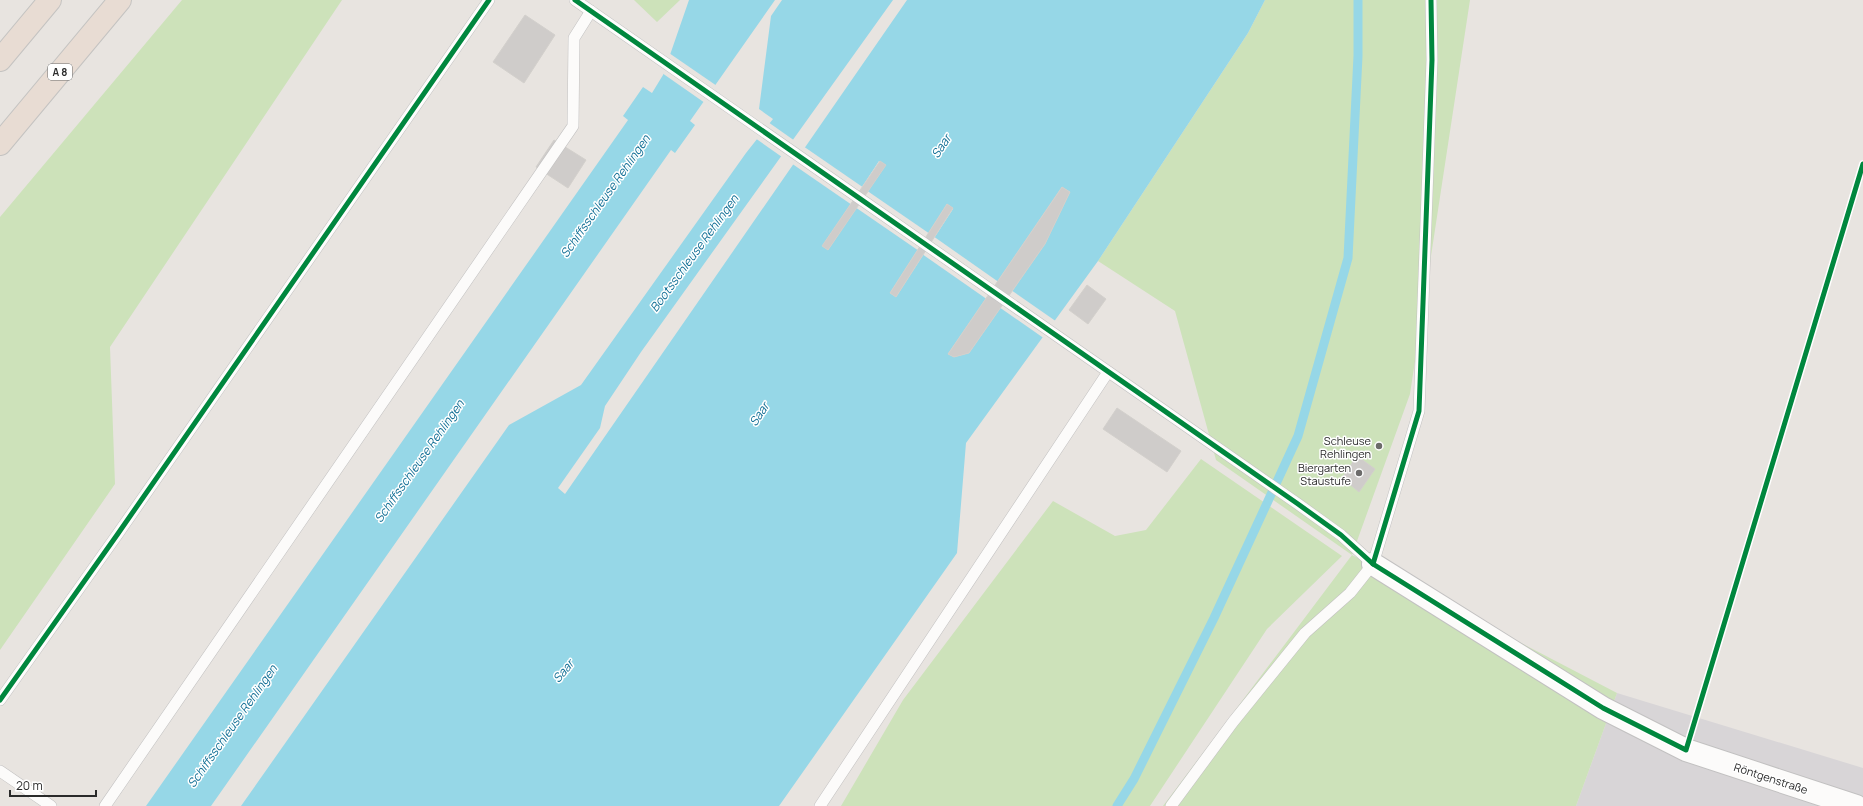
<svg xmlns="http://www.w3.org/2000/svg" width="1863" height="806" font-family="Manrope,sans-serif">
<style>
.industrial{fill:#d8d5d7}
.green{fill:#cde2ba}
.water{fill:#96d7e7;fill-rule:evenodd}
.pier{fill:#e8e4e0}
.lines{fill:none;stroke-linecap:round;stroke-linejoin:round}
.stream{stroke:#96d7e7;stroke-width:9}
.building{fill:#cfccca;stroke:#d3d0cc}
.service-casing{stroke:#c2c1c1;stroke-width:12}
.minor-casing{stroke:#c2c1c1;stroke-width:24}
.motorway-casing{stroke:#c4c3c1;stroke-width:24}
.service{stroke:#fcfbfa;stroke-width:11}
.minor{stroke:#fcfbfa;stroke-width:22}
.motorway{stroke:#e8dcd3;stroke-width:22}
.cycleway-casing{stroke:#fff;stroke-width:8}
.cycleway{stroke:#00873e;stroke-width:5}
.poi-dot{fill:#6c6b6a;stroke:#fff;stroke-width:1.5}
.labels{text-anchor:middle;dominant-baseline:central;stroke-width:3;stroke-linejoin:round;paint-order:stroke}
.shield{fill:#fff;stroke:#6a6a6a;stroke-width:1}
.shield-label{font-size:10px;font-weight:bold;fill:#2a2a2a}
.poi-label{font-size:11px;fill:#2a2a2a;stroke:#fff;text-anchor:end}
.street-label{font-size:11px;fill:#2a2a2a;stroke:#fff}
.water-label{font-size:12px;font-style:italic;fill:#127096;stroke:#fff}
</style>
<rect width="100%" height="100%" fill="#e8e4e0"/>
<path class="industrial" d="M1617,693L1863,768V806H1576Z"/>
<g class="green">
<path d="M182,0H342L110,347L115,484L0,650V217Z"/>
<path d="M634,0H680L657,22Z"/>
<path d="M1265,0H1470L1410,394L1352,555L1617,693L1576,806H1163L1352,555L1216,460L1175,311L1098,261L1248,33Z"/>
<path d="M1201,459L1342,556L1267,629L1150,806H841L903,700L1053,501L1115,536L1146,530Z"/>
</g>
<g class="water">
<path d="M689,0H775L690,121L695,125L675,153L671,150L211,806H146L628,120L623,116L643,87L652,93L663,75Z"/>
<path d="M782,0H893L641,352L605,406L600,428L558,488L565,494L907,0H1265L1248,33L1098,261L966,443L957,553L779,806H241L509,425L581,385L746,153L773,119L759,109L771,16ZM879,161L885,165L828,250L823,246ZM1062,187L1070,192L1045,244L969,353L954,357L948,354ZM947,204L953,209L896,297L890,293Z"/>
</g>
<g class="pier">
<path d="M669,53L717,86L705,103L662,73Z"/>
<path d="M768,122L795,141L782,157L755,138Z"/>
<path d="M803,146L864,188L852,205L791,163Z"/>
<path d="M866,190L930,234L919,251L855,207Z"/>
<path d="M933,236L1000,283L988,300L922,254Z"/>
<path d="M1011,290L1057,322L1045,339L999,307Z"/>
</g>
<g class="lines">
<path class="stream" d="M1117,806L1134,779L1214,618L1298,436L1348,258L1358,56V0"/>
</g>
<g class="building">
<path d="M525,15L555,35L524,83L493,62Z"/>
<path d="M554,140L586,160L568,188L536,167Z"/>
<path d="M880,161L886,165L828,250L822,246Z"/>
<path d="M1062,187L1070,192L1045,244L969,353L954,357L948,354Z"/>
<path d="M947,204L953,208L896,297L890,293Z"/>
<path d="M1087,285L1106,299L1088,324L1069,310Z"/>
<path d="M1117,408L1181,451L1167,472L1103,429Z"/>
<path d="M1357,456L1375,469L1359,492L1342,478Z"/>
</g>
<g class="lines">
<g class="service-casing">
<g id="service">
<path d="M575,0L1298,504L1341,535L1373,564"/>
<path d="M0,700L117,535L489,0"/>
<path d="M0,771L51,806"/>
<path d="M105,806L573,126L574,38L591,11"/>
<path d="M820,806L1108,372"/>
<path d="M1171,806L1233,722L1305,633L1350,593L1373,564L1419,411L1432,60L1431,0"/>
</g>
</g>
<g class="minor-casing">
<path id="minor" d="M1373,564L1603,708L1686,750L1856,806"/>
</g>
<g class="motorway-casing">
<g id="motorway">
<path d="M0,60L50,0"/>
<path d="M0,144L120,0"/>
</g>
</g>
<use href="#service" class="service"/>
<use href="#minor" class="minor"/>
<use href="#motorway" class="motorway"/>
<g class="cycleway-casing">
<g id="cycleway">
<path d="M575,0L1298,504L1341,535L1373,564L1603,708L1686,750L1863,164"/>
<path d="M1373,564L1419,411L1432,60L1431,0"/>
<path d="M0,700L117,535L489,0"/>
</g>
</g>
<use href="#cycleway" class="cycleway"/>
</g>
<g class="poi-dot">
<circle cx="1379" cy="446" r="4"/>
<circle cx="1359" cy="473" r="4"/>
</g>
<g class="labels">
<rect class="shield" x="48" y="64" width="24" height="16" rx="3"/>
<g class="shield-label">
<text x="60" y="72">A 8</text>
</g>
<g class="poi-label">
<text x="1371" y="440">Schleuse<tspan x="1371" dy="13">Rehlingen</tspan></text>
<text x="1351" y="467">Biergarten<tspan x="1351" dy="13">Staustufe</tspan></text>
</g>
<g class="street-label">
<text transform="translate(1771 778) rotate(18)">Röntgenstraße</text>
</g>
<g class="water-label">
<text transform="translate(941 146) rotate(-56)">Saar</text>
<text transform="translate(605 196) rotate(-55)">Schiffsschleuse Rehlingen</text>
<text transform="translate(694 253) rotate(-54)">Bootsschleuse Rehlingen</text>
<text transform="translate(759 414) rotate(-56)">Saar</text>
<text transform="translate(419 461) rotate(-55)">Schiffsschleuse Rehlingen</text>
<text transform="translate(563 671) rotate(-50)">Saar</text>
<text transform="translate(232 726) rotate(-55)">Schiffsschleuse Rehlingen</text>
</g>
</g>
<path d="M10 790v6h86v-6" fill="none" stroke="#2a2a2a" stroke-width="2"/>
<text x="16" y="790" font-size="12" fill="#2a2a2a" stroke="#ffffff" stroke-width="3" paint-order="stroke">20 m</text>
</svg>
